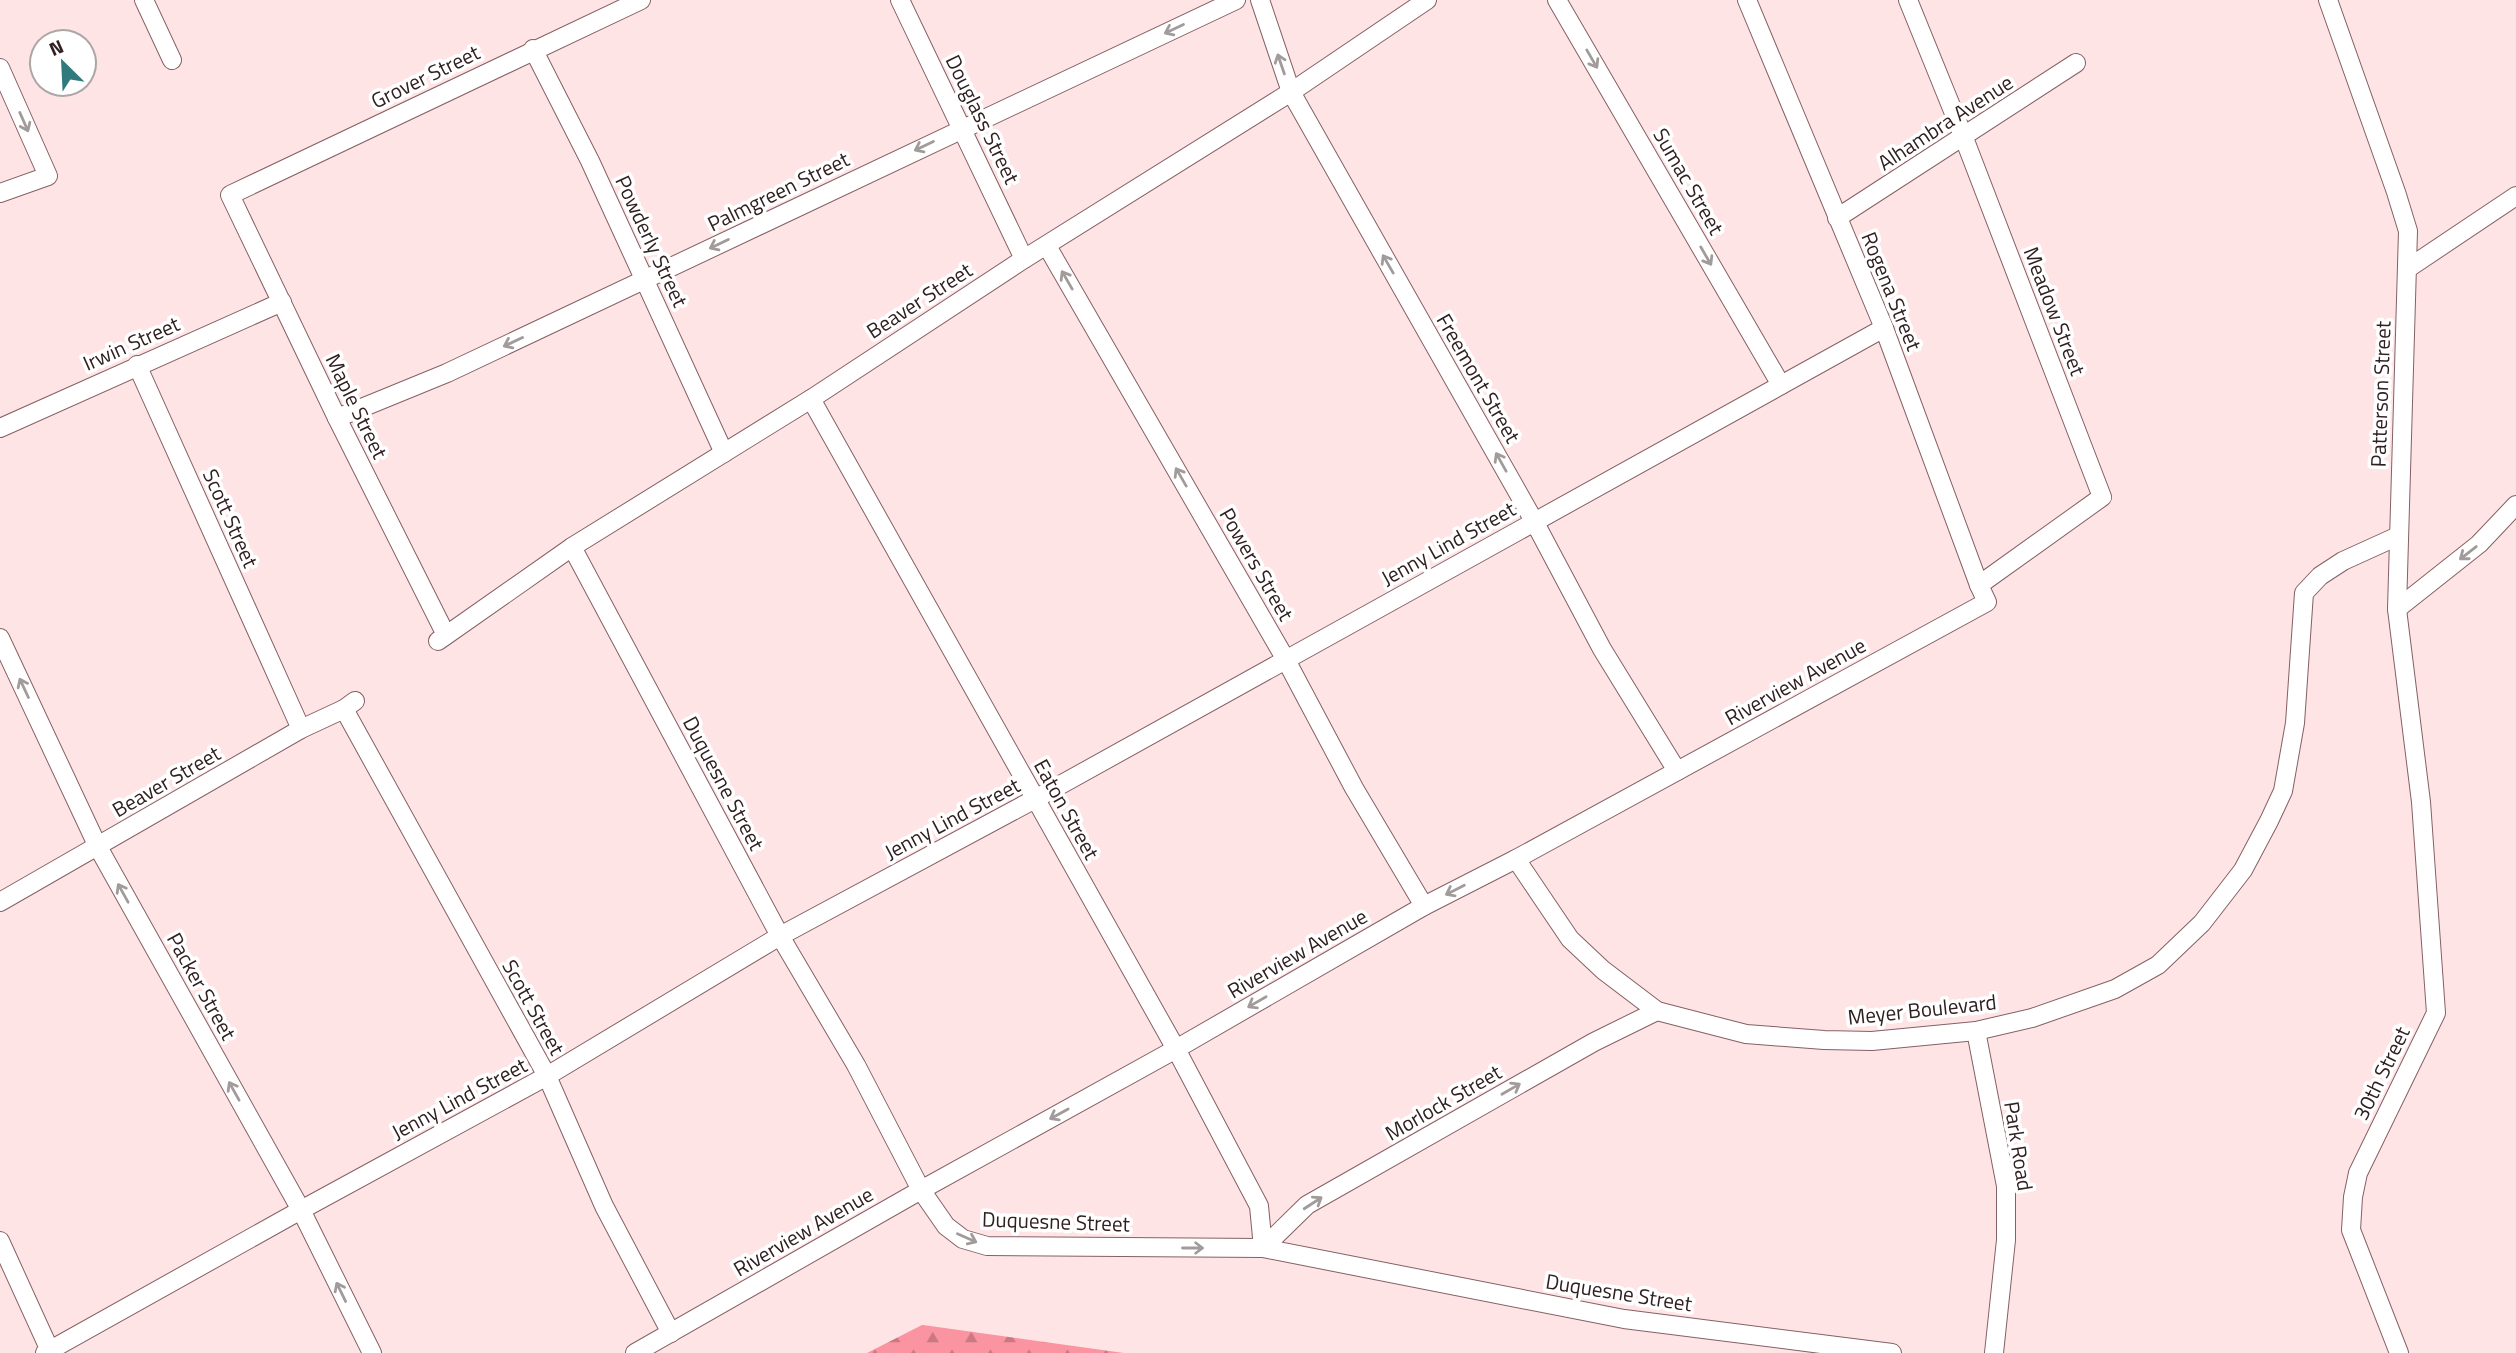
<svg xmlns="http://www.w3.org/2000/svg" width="2516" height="1353" font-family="'Titillium Web',sans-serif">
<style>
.forest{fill:url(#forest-firs)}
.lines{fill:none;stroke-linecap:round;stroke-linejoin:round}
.street-casing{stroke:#856064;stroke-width:20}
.street{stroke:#fff;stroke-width:18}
.oneway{stroke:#a29b9b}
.labels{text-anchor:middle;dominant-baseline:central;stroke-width:7;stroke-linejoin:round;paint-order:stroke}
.street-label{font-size:21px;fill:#302021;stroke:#fff}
</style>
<defs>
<pattern id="forest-firs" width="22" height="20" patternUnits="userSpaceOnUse" patternTransform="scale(1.75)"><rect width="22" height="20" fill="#f994a0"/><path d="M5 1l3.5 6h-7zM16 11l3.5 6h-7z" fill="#ca7882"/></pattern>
</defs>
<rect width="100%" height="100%" fill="#ffe4e6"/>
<path class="forest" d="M922,1325H923L1124,1353H867Z"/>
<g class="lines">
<g class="street-casing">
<g id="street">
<path d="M144,0L172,60"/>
<path d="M900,0L1024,259"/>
<path d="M1260,0L1291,92L1534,521L1602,649L1677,771"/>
<path d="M1557,0L1781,385"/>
<path d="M1908,0L1964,138L2102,497L1979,585"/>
<path d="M2328,0L2396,192L2408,231L2397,609L2421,802L2436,1013L2358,1173L2353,1197L2351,1230L2399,1353"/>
<path d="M533,49L590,161L724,453"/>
<path d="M0,68L48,176L0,193"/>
<path d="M1837,218L2076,63"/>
<path d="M1047,246L1286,660L1354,788L1424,906"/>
<path d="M2407,269L2516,196"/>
<path d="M137,365L301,729"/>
<path d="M811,399L1176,1049L1259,1206L1263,1248"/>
<path d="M337,418L447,373L1236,0"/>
<path d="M0,428L282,302"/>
<path d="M572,547L780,936L856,1065L921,1190L946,1226L963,1239L987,1246L1263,1248L1624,1319L1892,1353"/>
<path d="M2397,609L2479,544L2516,505"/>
<path d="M446,635L337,418L230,195L641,0"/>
<path d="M0,638L98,847L301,1210L372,1353"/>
<path d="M438,641L572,547L811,399L1024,259L1291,92L1427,0"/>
<path d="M344,709L547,1076L604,1206L671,1333"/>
<path d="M1516,859L1570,939L1603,970L1657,1011L1746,1034L1824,1040L1872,1041L1976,1031L2032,1018L2115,989L2158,965L2202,923L2243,870L2269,821L2283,791L2295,723L2304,593L2320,576L2343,561L2398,536"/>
<path d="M0,902L301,729L344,709L355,701"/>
<path d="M1976,1031L2006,1186V1240L1994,1353"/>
<path d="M0,1241L51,1353"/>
<path d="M1263,1248L1307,1205L1594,1042L1657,1011"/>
<path d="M45,1353L301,1210L547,1076L780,936L1035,799L1884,328"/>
<path d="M635,1353L921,1190L1176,1049L1424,906L1516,859L1987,602L1979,585L1884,328L1747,0"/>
</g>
</g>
<use href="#street" class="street"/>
</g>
<defs><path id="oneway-shaft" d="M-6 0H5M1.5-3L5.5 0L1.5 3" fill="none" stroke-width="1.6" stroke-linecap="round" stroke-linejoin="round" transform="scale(1.75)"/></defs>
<g class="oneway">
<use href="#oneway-shaft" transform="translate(1174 29) rotate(155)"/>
<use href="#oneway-shaft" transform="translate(1592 59) rotate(60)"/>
<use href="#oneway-shaft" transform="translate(1281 64) rotate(-109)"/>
<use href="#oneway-shaft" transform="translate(24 122) rotate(66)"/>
<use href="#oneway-shaft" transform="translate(924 146) rotate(154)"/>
<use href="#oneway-shaft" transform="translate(719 244) rotate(154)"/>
<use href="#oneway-shaft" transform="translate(1706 256) rotate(60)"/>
<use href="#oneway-shaft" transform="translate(1388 264) rotate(-120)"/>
<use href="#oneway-shaft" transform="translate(1067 280) rotate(-120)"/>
<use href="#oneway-shaft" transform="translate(513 342) rotate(155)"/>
<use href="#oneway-shaft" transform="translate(1501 462) rotate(-119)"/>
<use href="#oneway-shaft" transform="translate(1181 477) rotate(-120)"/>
<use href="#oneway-shaft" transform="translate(2468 553) rotate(142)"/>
<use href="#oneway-shaft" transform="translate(24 688) rotate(-115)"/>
<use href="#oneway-shaft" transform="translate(1455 890) rotate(153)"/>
<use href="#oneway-shaft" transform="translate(123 893) rotate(-119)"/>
<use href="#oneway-shaft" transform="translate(1257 1002) rotate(150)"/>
<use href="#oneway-shaft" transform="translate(1511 1089) rotate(-30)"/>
<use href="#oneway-shaft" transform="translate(234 1091) rotate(-119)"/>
<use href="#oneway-shaft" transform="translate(1059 1114) rotate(151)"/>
<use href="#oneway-shaft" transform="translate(1313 1203) rotate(-33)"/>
<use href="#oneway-shaft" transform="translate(967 1238) rotate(24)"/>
<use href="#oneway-shaft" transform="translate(1193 1248)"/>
<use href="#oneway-shaft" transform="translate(341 1292) rotate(-116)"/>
</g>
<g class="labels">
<g class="street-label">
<text transform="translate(425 76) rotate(-26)">Grover Street</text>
<text transform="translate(983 119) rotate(64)">Douglass Street</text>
<text transform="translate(1945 122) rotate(-33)">Alhambra Avenue</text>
<text transform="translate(1689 181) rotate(60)">Sumac Street</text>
<text transform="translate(778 191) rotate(-26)">Palmgreen Street</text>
<text transform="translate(652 241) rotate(65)">Powderly Street</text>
<text transform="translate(1892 291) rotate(68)">Rogena Street</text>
<text transform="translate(919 300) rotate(-33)">Beaver Street</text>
<text transform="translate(2055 311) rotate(69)">Meadow Street</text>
<text transform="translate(131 343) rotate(-24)">Irwin Street</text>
<text transform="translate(1479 378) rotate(60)">Freemont Street</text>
<text transform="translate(2380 394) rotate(-88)">Patterson Street</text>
<text transform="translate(357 406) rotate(64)">Maple Street</text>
<text transform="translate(231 518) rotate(66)">Scott Street</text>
<text transform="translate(1448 543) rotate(-29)">Jenny Lind Street</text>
<text transform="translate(1257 564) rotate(60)">Powers Street</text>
<text transform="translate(1795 681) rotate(-29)">Riverview Avenue</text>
<text transform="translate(166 781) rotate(-30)">Beaver Street</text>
<text transform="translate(724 783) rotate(62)">Duquesne Street</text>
<text transform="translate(1067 809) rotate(61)">Eaton Street</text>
<text transform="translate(952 818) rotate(-28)">Jenny Lind Street</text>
<text transform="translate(1297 953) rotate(-30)">Riverview Avenue</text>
<text transform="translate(202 986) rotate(61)">Packer Street</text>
<text transform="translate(534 1007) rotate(61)">Scott Street</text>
<text transform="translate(1922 1009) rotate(-6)">Meyer Boulevard</text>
<text transform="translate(2381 1073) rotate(-64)">30th Street</text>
<text transform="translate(459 1098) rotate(-28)">Jenny Lind Street</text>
<text transform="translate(1443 1102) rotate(-30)">Morlock Street</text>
<text transform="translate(2019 1146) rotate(81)">Park Road</text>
<text transform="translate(1056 1221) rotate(2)">Duquesne Street</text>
<text transform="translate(803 1231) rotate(-30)">Riverview Avenue</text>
<text transform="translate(1619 1292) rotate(9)">Duquesne Street</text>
</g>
</g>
<g transform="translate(63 63) rotate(336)"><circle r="33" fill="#ffffff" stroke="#aca6a6" stroke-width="2"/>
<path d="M0-5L12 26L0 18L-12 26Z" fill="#30797c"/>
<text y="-10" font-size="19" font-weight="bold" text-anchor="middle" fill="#302021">N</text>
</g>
</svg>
